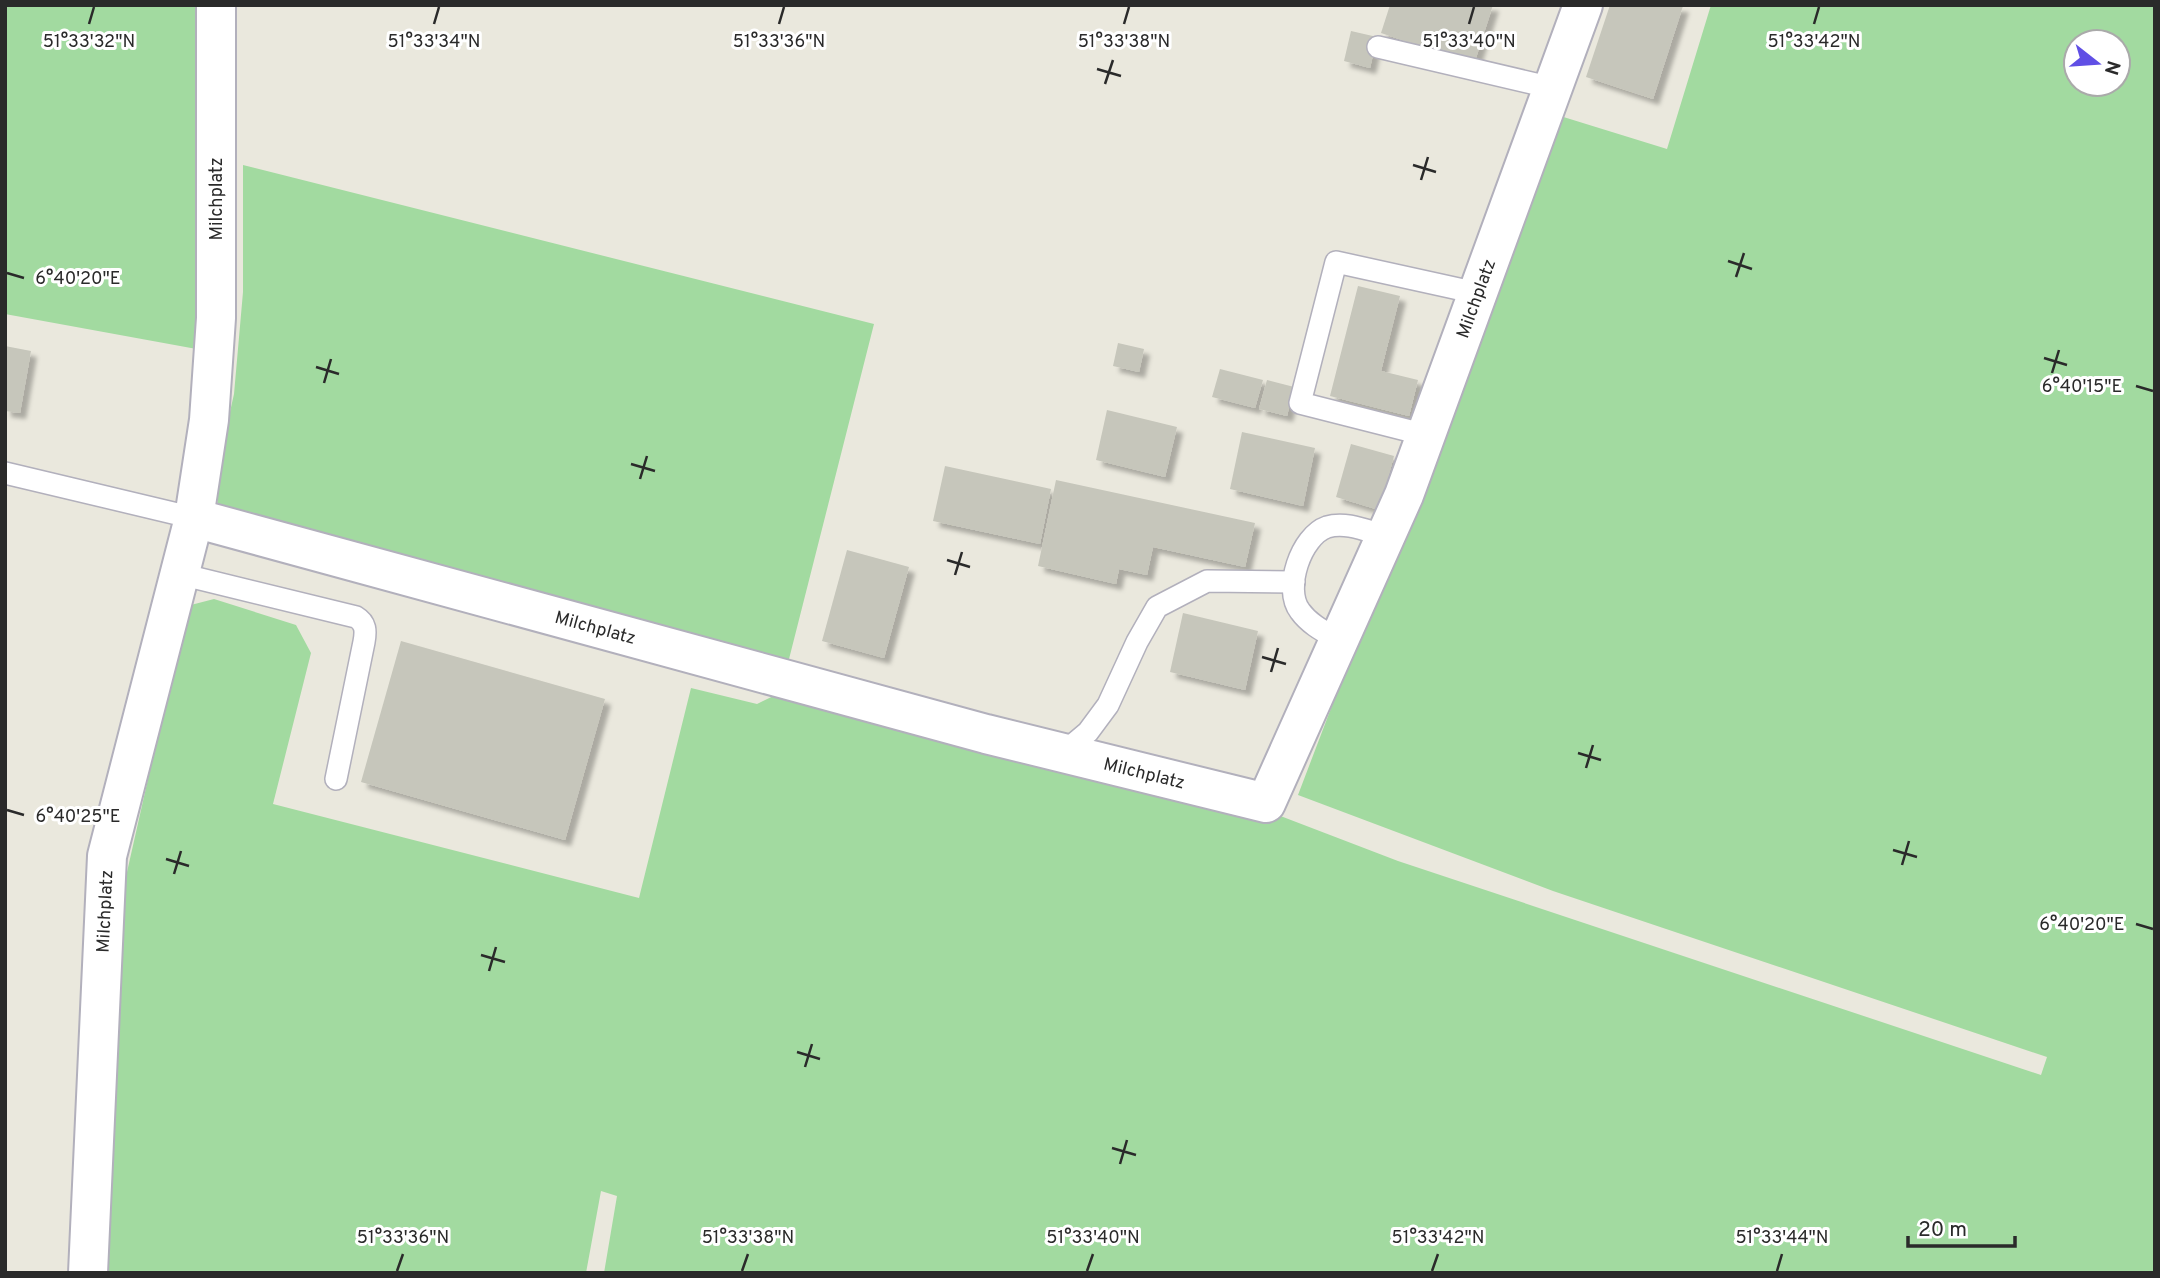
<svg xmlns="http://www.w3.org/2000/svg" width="2160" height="1278" font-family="Overpass,sans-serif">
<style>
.green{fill:#a2daa0;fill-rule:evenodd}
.building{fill:#c6c6bb;filter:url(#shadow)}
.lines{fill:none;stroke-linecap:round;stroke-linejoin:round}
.service-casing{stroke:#b2b0bc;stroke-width:24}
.minor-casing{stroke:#b2b0bc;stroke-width:42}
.service{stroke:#fff;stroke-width:21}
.minor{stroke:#fff;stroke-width:38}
.ticks{fill:none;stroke:#2a2a2a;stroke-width:2.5}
.labels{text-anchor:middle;stroke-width:6;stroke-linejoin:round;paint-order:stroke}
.street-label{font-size:18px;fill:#2a2a2a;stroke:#fff}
.ticks-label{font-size:18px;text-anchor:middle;fill:#2a2a2a;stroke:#fff;stroke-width:6;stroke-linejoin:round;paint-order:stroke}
</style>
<defs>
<filter id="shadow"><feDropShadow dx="6" dy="6" stdDeviation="2" flood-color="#0004"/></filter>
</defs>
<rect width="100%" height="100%" fill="#eae8dd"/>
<!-- green -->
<g class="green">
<polygon points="5,5 201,5 202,350 5,314"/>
<path d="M1711 5H2155V1273H604L617 1196 601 1191 586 1273H98L118 912 187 606 214 599 296 625 311 653 273 804 639 898 691 688 757 704 792 687 1270 812 1398 861 2041 1075 2047 1057 1553 891 1298 795 1557 115 1667 149ZM2076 42H2118V84H2076Z"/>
<polygon points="243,165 874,324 788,663 217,510 221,452 234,394 243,292"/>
</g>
<!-- building -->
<g class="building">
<polygon points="1390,5 1493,5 1474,64 1381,33"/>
<polygon points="1610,5 1683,6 1653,99 1586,77"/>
<polygon points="1351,31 1377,37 1370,68 1344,61"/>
<polygon points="1358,286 1400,296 1381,371 1418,380 1409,416 1330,396"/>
<polygon points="1118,343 1144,349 1139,372 1113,366"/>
<polygon points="5,346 31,351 20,413 5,411"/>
<polygon points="1220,369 1263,380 1255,408 1212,397"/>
<polygon points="1267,380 1294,387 1287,416 1259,409"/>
<polygon points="1107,410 1177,427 1165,477 1096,460"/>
<polygon points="1242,432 1315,448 1303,506 1230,489"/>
<polygon points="1351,444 1394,456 1379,510 1336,497"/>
<polygon points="945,466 1051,489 1040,544 933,521"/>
<polygon points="1056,480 1255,523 1245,567 1153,547 1147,575 1119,569 1116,584 1038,566"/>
<polygon points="847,550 909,567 884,658 822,641"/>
<polygon points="1183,613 1258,631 1245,690 1170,672"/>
<polygon points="401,641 605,699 565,840 361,782"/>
</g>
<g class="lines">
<defs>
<g id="service">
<polyline points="1378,47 1553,88"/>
<polyline points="1426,435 1300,403 1336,262 1477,293"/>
<polyline points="5,473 194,518"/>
<path d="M180 574 356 617C366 623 366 631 364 642L336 779"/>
<path d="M1339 640C1325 632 1310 625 1300 611 1283 589 1301 536 1327 527 1346 521 1367 531 1385 536"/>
<polyline points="1063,753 1088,732 1108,705 1137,642 1157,607 1207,581 1294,582"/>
</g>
<g id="minor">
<path id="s1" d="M194 518 986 734 1266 803 1404 495 1583 5"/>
<path id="s2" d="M88 1273 107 856 194 518 209 420 216 318V5"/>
</g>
</defs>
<!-- service casing -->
<use href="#service" class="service-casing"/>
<!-- minor casing -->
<use href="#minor" class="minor-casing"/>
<!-- service -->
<use href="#service" class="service"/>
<!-- minor -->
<use href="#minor" class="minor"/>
</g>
<!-- ticks -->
<path class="ticks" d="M89 24 94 7M434 24 439 7M779 24 784 7M1124 24 1129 7M1469 24 1474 7M1814 24 1819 7M1097 69 1121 76M1105 84 1113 60M1413 165 1436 172M1421 180 1428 157M1728 261 1752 269M7 273 24 278M1736 277 1744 253M2044 358 2067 365M316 367 339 374M2052 373 2059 350M324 383 331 359M2136 386 2153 391M631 464 655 471M640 479 647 456M947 560 970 567M955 575 962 552M1262 657 1286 664M1271 672 1278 648M1578 753 1601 760M1586 768 1593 745M7 810 24 815M1893 850 1917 857M166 859 189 866M1902 865 1909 841M174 874 181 851M2136 924 2153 929M481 955 505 962M489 971 496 947M797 1052 820 1059M805 1067 812 1044M1112 1148 1136 1155M1120 1164 1127 1140M397 1271 403 1254M742 1271 748 1254M1087 1271 1093 1254M1432 1271 1438 1254M1777 1271 1782 1254"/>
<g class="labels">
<!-- street labels -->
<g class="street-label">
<text transform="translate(216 199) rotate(-90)" y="6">Milchplatz</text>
<text dy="6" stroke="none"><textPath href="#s1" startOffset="1656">Milchplatz</textPath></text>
<text dy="6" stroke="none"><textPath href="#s1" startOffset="416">Milchplatz</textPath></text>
<text dy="6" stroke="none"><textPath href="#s1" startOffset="984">Milchplatz</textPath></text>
<text dy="6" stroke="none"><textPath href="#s2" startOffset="362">Milchplatz</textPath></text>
</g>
</g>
<g class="ticks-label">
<text x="89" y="47">51°33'32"N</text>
<text x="434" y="47">51°33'34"N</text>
<text x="779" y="47">51°33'36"N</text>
<text x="1124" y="47">51°33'38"N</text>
<text x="1469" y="47">51°33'40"N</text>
<text x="1814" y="47">51°33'42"N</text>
<text x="78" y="284">6°40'20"E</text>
<text x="2082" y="392">6°40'15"E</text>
<text x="78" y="822">6°40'25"E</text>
<text x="2082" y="930">6°40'20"E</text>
<text x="403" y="1243">51°33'36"N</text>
<text x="748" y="1243">51°33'38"N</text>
<text x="1093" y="1243">51°33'40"N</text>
<text x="1438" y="1243">51°33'42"N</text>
<text x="1782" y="1243">51°33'44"N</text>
</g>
<!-- border -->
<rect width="2160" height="1278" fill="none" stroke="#2a2a2a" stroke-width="14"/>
<!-- north arrow -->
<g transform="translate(2097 63) rotate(107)"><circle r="33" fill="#ffffff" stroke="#aaaaaa" stroke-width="2"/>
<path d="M0-5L12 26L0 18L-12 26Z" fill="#604fe5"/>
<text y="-10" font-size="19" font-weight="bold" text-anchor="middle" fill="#2a2a2a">N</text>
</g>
<!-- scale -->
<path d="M1908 1236v10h107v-10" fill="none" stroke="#2a2a2a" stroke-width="3.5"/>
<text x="1918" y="1236" font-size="21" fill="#2a2a2a" stroke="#ffffff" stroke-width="5" paint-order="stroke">20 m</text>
</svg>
